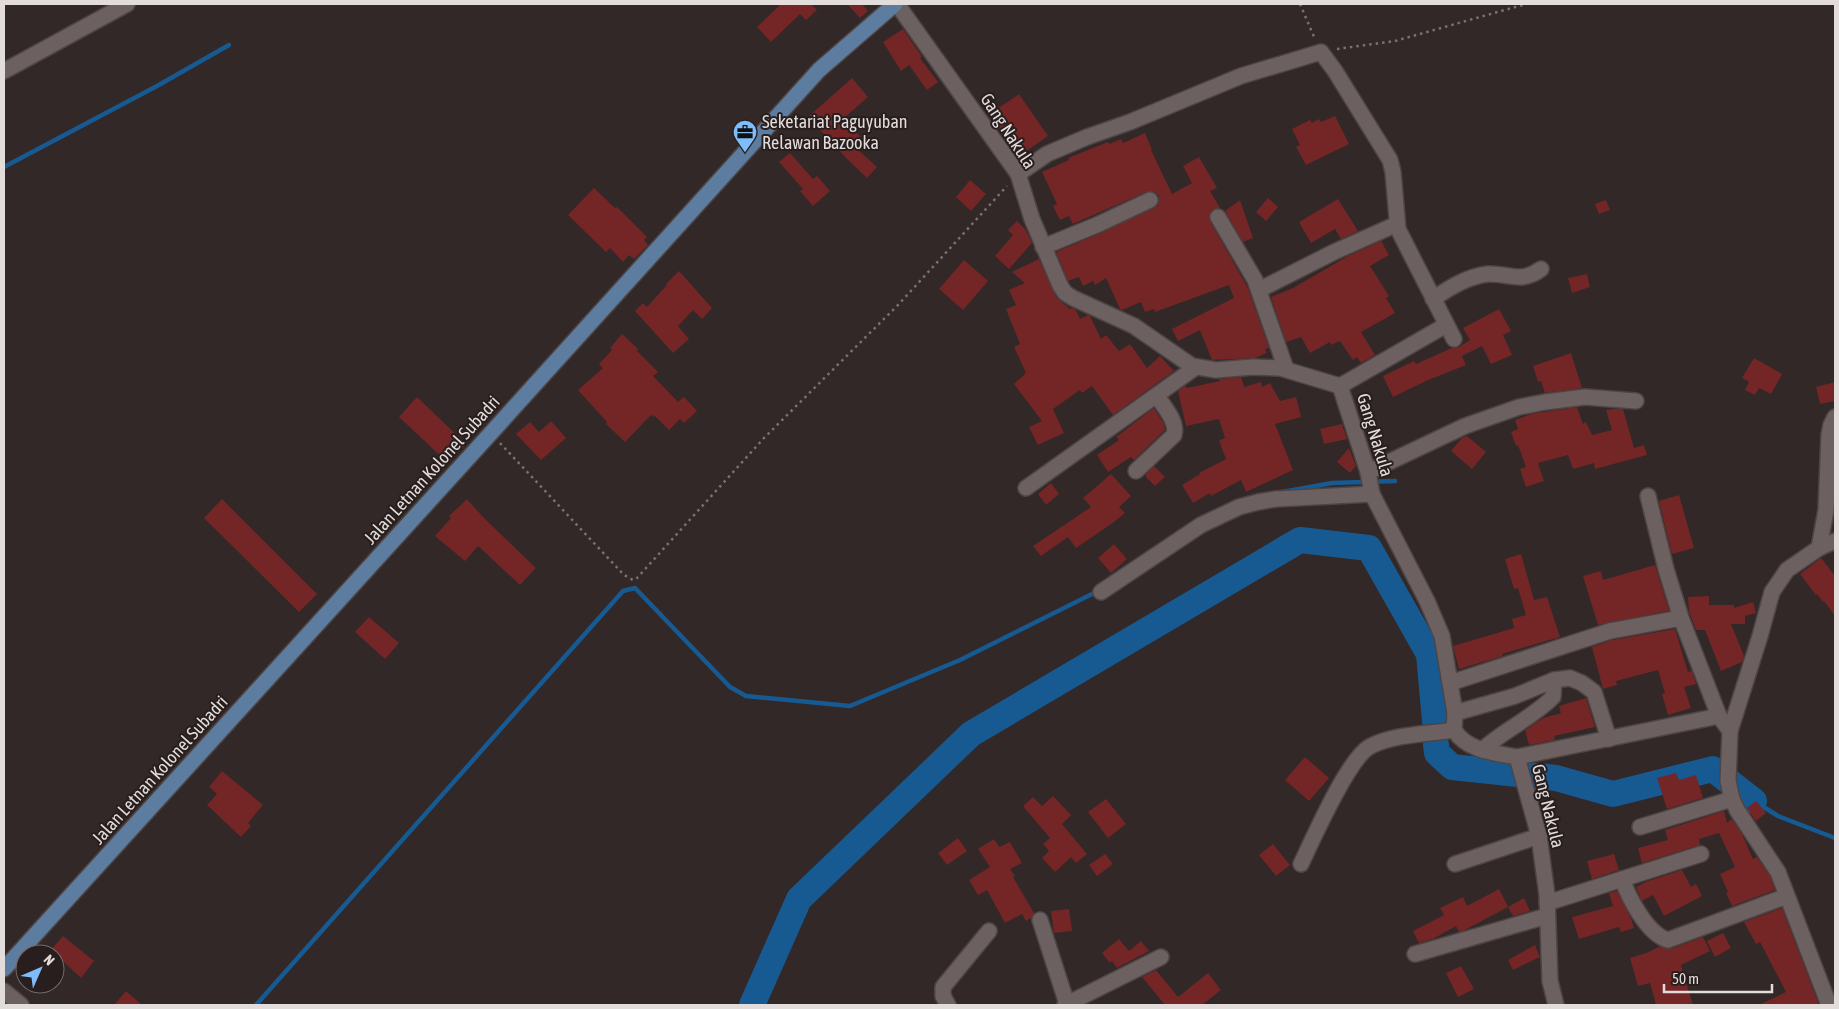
<svg xmlns="http://www.w3.org/2000/svg" width="1839" height="1009" font-family="'Asap Condensed',sans-serif">
<style>
.lines{fill:none;stroke-linecap:round;stroke-linejoin:round}
.stream{stroke:#175a92;stroke-width:4.5}
.river{stroke:#175a92;stroke-width:26}
.building{fill:#742526}
.minor-casing{stroke:#4d4545;stroke-width:18}
.major-casing{stroke:#4d4545;stroke-width:18}
.path{stroke:#7a7271;stroke-width:2.5;stroke-dasharray:2.5 4;stroke-linecap:butt}
.minor{stroke:#6c6160;stroke-width:15}
.major{stroke:#5d7da0;stroke-width:15}
.labels{text-anchor:middle;stroke-width:4;stroke-linejoin:round;paint-order:stroke}
.poi-label{font-size:18px;fill:#e2dcdb;stroke:#271e1d;text-anchor:start}
.street-label{font-size:18px;fill:#e2dcdb;stroke:#271e1d}
</style>
<rect width="100%" height="100%" fill="#312827"/>
<g class="lines">
<!-- stream -->
<g class="stream">
<polyline points="4,167 157,86 229,45"/>
<polyline points="1282,492 1332,483 1395,481"/>
<polyline points="1754,801 1778,816 1835,838"/>
<polyline points="256,1005 623,591 635,588 730,687 746,696 850,706 960,660 1098,591"/>
</g>
<!-- river -->
<g class="river">
<polyline points="1436,745 1437,753 1452,767 1556,778 1613,794 1713,769 1754,801"/>
<polyline points="752,1005 799,899 971,734 1300,540 1369,548 1429,654 1435,721"/>
</g>
</g>
<!-- building -->
<g class="building">
<polygon points="781,4 811,4 817,10 806,20 800,14 771,42 757,27"/>
<polygon points="847,4 862,4 868,11 860,18"/>
<polygon points="903,29 922,57 920,58 938,82 927,90 909,65 901,71 883,42"/>
<polygon points="852,78 868,97 844,118 864,141 856,148 877,167 867,178 847,159 808,117"/>
<polygon points="1019,94 1048,136 1018,157 988,115"/>
<polygon points="1335,116 1349,144 1306,165 1296,147 1300,145 1292,129 1310,120 1312,123 1319,119 1321,122"/>
<polygon points="1145,133 1152,150 1151,150 1172,194 1192,183 1183,166 1199,157 1217,188 1210,191 1220,208 1214,209 1210,212 1210,221 1248,288 1269,348 1265,349 1267,353 1255,358 1212,360 1200,330 1178,341 1172,329 1234,298 1229,285 1155,312 1154,309 1145,312 1141,302 1122,310 1120,309 1106,278 1095,285 1093,281 1083,286 1079,277 1068,281 1056,252 1103,232 1154,208 1158,205 1159,196 1155,192 1146,192 1073,224 1069,216 1060,220 1053,206 1057,204 1042,172 1069,160 1068,158 1108,142 1109,144 1121,139 1123,143"/>
<polygon points="790,153 813,179 817,176 830,191 813,206 800,191 803,189 779,162"/>
<polygon points="970,180 986,194 971,211 956,197"/>
<polygon points="594,188 615,208 617,207 647,237 644,240 648,245 634,259 629,255 623,262 610,248 606,252 568,215"/>
<polygon points="1268,198 1278,207 1266,221 1256,212"/>
<polygon points="1338,199 1358,231 1341,239 1335,229 1311,243 1299,222"/>
<polygon points="1240,200 1253,238 1243,242 1225,211"/>
<polygon points="1606,200 1610,210 1599,214 1595,204"/>
<polygon points="1017,221 1026,230 1032,243 1009,269 995,256 1013,235 1008,230"/>
<polygon points="1381,241 1389,255 1370,266 1389,296 1386,298 1395,313 1361,332 1375,355 1361,363 1357,357 1353,360 1340,341 1331,345 1330,342 1310,353 1301,337 1286,342 1271,297 1293,288 1348,256"/>
<polygon points="1039,259 1057,298 1070,309 1072,308 1076,310 1080,319 1088,315 1090,316 1101,339 1106,335 1119,351 1130,344 1147,368 1160,356 1174,371 1113,415 1092,386 1082,393 1080,390 1053,409 1064,433 1038,445 1029,427 1042,421 1014,384 1026,373 1014,347 1020,344 1006,309 1016,305 1009,290 1025,283 1012,272"/>
<polygon points="964,260 988,281 963,310 939,289"/>
<polygon points="679,271 712,308 702,319 693,310 678,326 689,339 673,353 635,311 643,303 647,307 667,285 666,284"/>
<polygon points="1587,274 1590,287 1572,293 1568,278"/>
<polygon points="1499,309 1511,331 1503,335 1512,355 1491,364 1482,346 1462,356 1466,365 1426,381 1393,397 1383,376 1414,361 1416,364 1452,348 1459,347 1470,340 1463,328"/>
<polygon points="622,334 638,349 637,351 658,372 653,376 678,402 684,397 697,411 684,423 680,419 669,430 655,416 654,417 651,415 625,442 606,424 607,422 578,390 603,368 599,364 612,350 610,348"/>
<polygon points="1571,353 1582,388 1545,393 1541,381 1538,382 1533,366"/>
<polygon points="1754,358 1782,374 1771,394 1759,388 1755,395 1745,390 1749,382 1742,378"/>
<polygon points="1241,377 1244,387 1261,382 1262,387 1270,383 1280,401 1296,397 1301,417 1275,424 1293,470 1246,492 1241,480 1211,496 1210,493 1193,503 1182,485 1200,474 1199,473 1226,459 1219,441 1225,438 1219,419 1186,426 1178,391 1185,386 1187,388 1220,381 1219,379"/>
<polygon points="1835,382 1835,401 1820,404 1816,387"/>
<polygon points="417,397 466,444 448,463 399,417"/>
<polygon points="1577,407 1583,424 1586,422 1592,435 1612,430 1606,410 1612,409 1623,409 1634,448 1644,445 1647,455 1595,469 1594,463 1573,469 1568,455 1538,463 1544,481 1526,487 1520,469 1526,467 1518,445 1516,446 1511,432 1518,429 1515,420 1531,414"/>
<polygon points="1154,408 1164,424 1165,430 1134,460 1131,457 1108,472 1097,455 1119,440 1116,437"/>
<polygon points="551,421 566,438 541,460 516,434 530,422 539,432"/>
<polygon points="1342,424 1347,439 1324,444 1320,429"/>
<polygon points="1467,436 1486,452 1472,469 1451,451 1462,438"/>
<polygon points="1349,448 1356,466 1350,473 1337,462"/>
<polygon points="1154,466 1165,477 1155,486 1146,477 1146,474"/>
<polygon points="1111,474 1131,496 1119,507 1125,513 1114,522 1076,548 1068,537 1041,556 1033,546 1091,507 1083,498"/>
<polygon points="1051,483 1059,494 1046,505 1038,494"/>
<polygon points="1679,495 1694,548 1672,554 1659,501"/>
<polygon points="222,499 317,594 299,612 204,518"/>
<polygon points="467,499 484,518 536,568 520,585 478,546 465,561 435,536 451,518 449,516"/>
<polygon points="1114,544 1127,559 1111,573 1098,558"/>
<polygon points="1521,554 1534,600 1547,597 1560,637 1502,654 1503,656 1459,669 1453,646 1514,628 1512,619 1526,615 1518,588 1514,589 1505,559"/>
<polygon points="1821,558 1835,576 1835,616 1824,601 1823,602 1817,594 1816,595 1800,574"/>
<polygon points="1655,565 1669,611 1598,625 1583,576 1601,571 1603,580"/>
<polygon points="1709,596 1709,605 1734,605 1734,608 1753,602 1756,613 1745,616 1745,624 1731,624 1744,656 1742,662 1721,671 1705,630 1696,630 1689,611 1688,597"/>
<polygon points="369,617 399,643 385,659 355,632"/>
<polygon points="1675,629 1688,672 1692,671 1696,684 1684,687 1691,708 1668,715 1662,694 1665,693 1658,670 1616,681 1617,685 1603,689 1592,647 1612,640"/>
<polygon points="1586,698 1595,727 1554,736 1555,740 1529,745 1525,730 1543,718 1561,713 1559,706"/>
<polygon points="1305,757 1329,778 1309,801 1285,780"/>
<polygon points="222,771 263,805 248,823 251,826 241,837 207,805 217,794 209,787"/>
<polygon points="1676,773 1679,780 1696,775 1703,798 1667,809 1657,778"/>
<polygon points="1053,796 1071,815 1062,824 1087,854 1076,863 1071,857 1055,872 1042,858 1049,851 1043,844 1050,838 1023,806 1033,797 1042,806"/>
<polygon points="1106,799 1126,824 1108,838 1088,812"/>
<polygon points="1756,801 1766,813 1756,821 1747,808"/>
<polygon points="1724,811 1727,823 1732,819 1742,834 1753,859 1757,857 1770,876 1775,890 1732,906 1726,893 1728,892 1720,874 1735,867 1719,833 1699,839 1700,845 1642,863 1638,848 1668,840 1665,830"/>
<polygon points="958,838 967,851 947,865 938,853"/>
<polygon points="994,839 999,847 1010,842 1022,863 1010,869 1015,876 1013,877 1034,913 1031,918 1026,921 1022,914 1005,923 987,890 978,895 969,880 990,867 978,849"/>
<polygon points="1273,844 1290,865 1276,876 1259,855"/>
<polygon points="1105,854 1113,864 1097,876 1089,865"/>
<polygon points="1614,854 1619,870 1592,879 1587,861"/>
<polygon points="1682,870 1691,887 1696,884 1702,896 1664,916 1653,895 1642,901 1636,887 1648,881"/>
<polygon points="1499,889 1508,907 1463,931 1459,932 1456,926 1433,939 1419,943 1413,931 1444,915 1440,908 1463,897 1467,906"/>
<polygon points="1617,891 1631,918 1634,928 1621,932 1619,927 1579,939 1572,917 1613,906 1609,893"/>
<polygon points="1524,898 1530,911 1513,916 1508,907"/>
<polygon points="1782,908 1819,1005 1759,1005 1786,992 1760,942 1756,944 1744,922"/>
<polygon points="1069,909 1072,931 1054,933 1051,911"/>
<polygon points="1723,933 1731,948 1715,957 1707,941"/>
<polygon points="63,936 94,961 81,978 51,950"/>
<polygon points="1703,937 1710,951 1681,965 1693,1005 1656,1005 1650,983 1638,986 1630,958 1649,952 1660,946 1667,949 1674,948"/>
<polygon points="1119,939 1129,951 1141,941 1149,951 1117,968 1112,961 1110,963 1102,953"/>
<polygon points="1535,945 1540,957 1513,970 1508,960"/>
<polygon points="1461,966 1474,989 1458,997 1446,973"/>
<polygon points="1156,970 1178,997 1208,973 1221,990 1202,1005 1165,1005 1142,977"/>
<polygon points="126,991 142,1005 114,1005"/>
</g>
<g class="lines">
<defs>
<g id="minor">
<path d="M897 4 1018 174 1032 219 1060 285 1065 293 1073 298 1134 326 1192 366 1216 370 1253 367 1280 368 1340 386 1368 472 1372 494 1427 601 1442 636 1455 713 1454 730C1467 751 1495 753 1517 757L1539 836 1547 895 1550 981 1556 1005"/>
<polyline points="4,71 127,4"/>
<polyline points="1018,174 1047,154 1087,137 1130,122 1241,76 1321,52 1335,71 1390,160 1393,172 1398,229 1454,339"/>
<polyline points="1218,217 1255,280 1286,369"/>
<polyline points="1043,247 1099,224 1150,200"/>
<polyline points="1259,290 1334,252 1397,224"/>
<path d="M1433 299C1449 288 1468 276 1488 274 1509 273 1521 284 1541 269"/>
<polyline points="1340,386 1446,325"/>
<path d="M1136 471 1174 435C1178 422 1164 407 1157 396"/>
<polyline points="1368,472 1465,426 1519,407 1545,402 1585,397 1636,401"/>
<polyline points="1026,488 1196,367"/>
<polyline points="1648,496 1666,569 1681,618 1719,716 1730,731"/>
<polyline points="1819,548 1826,510 1829,435 1831,425 1835,417"/>
<polyline points="1101,592 1201,525 1239,507 1258,502 1276,499 1372,494"/>
<polyline points="1450,683 1610,631 1681,618"/>
<polyline points="1455,713 1515,696 1554,680 1570,678 1582,683 1594,692 1609,739"/>
<path d="M1482 750C1504 730 1532 718 1553 697L1554 680"/>
<polyline points="1517,757 1719,716"/>
<polyline points="1640,827 1732,799"/>
<path d="M1301 864C1313 839 1349 756 1371 746 1394 734 1429 734 1454 730"/>
<polyline points="1455,864 1539,836"/>
<path d="M1622 879C1629 898 1647 934 1668 940L1787 896"/>
<polyline points="1547,903 1701,854"/>
<polyline points="1040,920 1067,1004"/>
<polyline points="1415,954 1547,916"/>
<polyline points="4,991 21,1005"/>
<polyline points="948,1005 943,996 943,987 989,931"/>
<polyline points="1065,1005 1161,957"/>
<polyline points="1829,1005 1778,872 1737,810 1732,799 1728,781 1730,731 1760,636 1772,592 1787,570 1819,548 1835,541"/>
</g>
<polyline id="major" points="4,969 491,433 819,70 895,4"/>
</defs>
<!-- minor casing -->
<use href="#minor" class="minor-casing"/>
<!-- major casing -->
<use href="#major" class="major-casing"/>
<!-- path -->
<g class="path">
<polyline points="1300,4 1315,39"/>
<polyline points="1337,49 1395,41 1526,4"/>
<polyline points="500,443 624,575 633,580 637,578 764,438 898,305 1007,186"/>
</g>
<!-- minor -->
<use href="#minor" class="minor"/>
<!-- major -->
<use href="#major" class="major"/>
</g>
<!-- icons -->
<defs>
<symbol id="office-pin" viewBox="-11 -11 22 30"><path d="M0 17L-7.5 6A9.5 9.5 0 1 1 7.5 6Z" fill="#7fbdfa" stroke="#271e1d"/><path d="M-6-3h4V-5.5h4V-3h4V5H-6ZM-1-4.5V-3h2v-1.5ZM-6 0V1H6V0Z" fill="#111"/></symbol>
</defs>
<g fill-rule="evenodd">
<use href="#office-pin" x="731" y="118" width="28" height="38"/>
</g>
<g class="labels">
<!-- poi labels -->
<g class="poi-label">
<text x="762" y="128">Seketariat Paguyuban<tspan x="762" dy="21">Relawan Bazooka</tspan></text>
</g>
<!-- street labels -->
<g class="street-label">
<text transform="translate(1008 131) rotate(57)" y="6">Gang Nakula</text>
<text transform="translate(1375 435) rotate(73)" y="6">Gang Nakula</text>
<text transform="translate(432 470) rotate(-48)" y="6">Jalan Letnan Kolonel Subadri</text>
<text transform="translate(160 770) rotate(-48)" y="6">Jalan Letnan Kolonel Subadri</text>
<text transform="translate(1548 806) rotate(76)" y="6">Gang Nakula</text>
</g>
</g>
<!-- border -->
<rect width="1839" height="1009" fill="none" stroke="#e2dcdb" stroke-width="10"/>
<!-- north arrow -->
<g transform="translate(40 969) rotate(45)"><circle r="24" fill="#271e1d" stroke="#726a69"/>
<path d="M0-4L9 19L0 12L-9 19Z" fill="#7fbdfa"/>
<text y="-8" font-size="14" font-weight="bold" text-anchor="middle" fill="#e2dcdb">N</text>
</g>
<!-- scale -->
<path d="M1664 984v8h108v-8" fill="none" stroke="#e2dcdb" stroke-width="2.5"/>
<text x="1672" y="984" font-size="15" fill="#e2dcdb" stroke="#271e1d" stroke-width="4" paint-order="stroke">50 m</text>
</svg>
